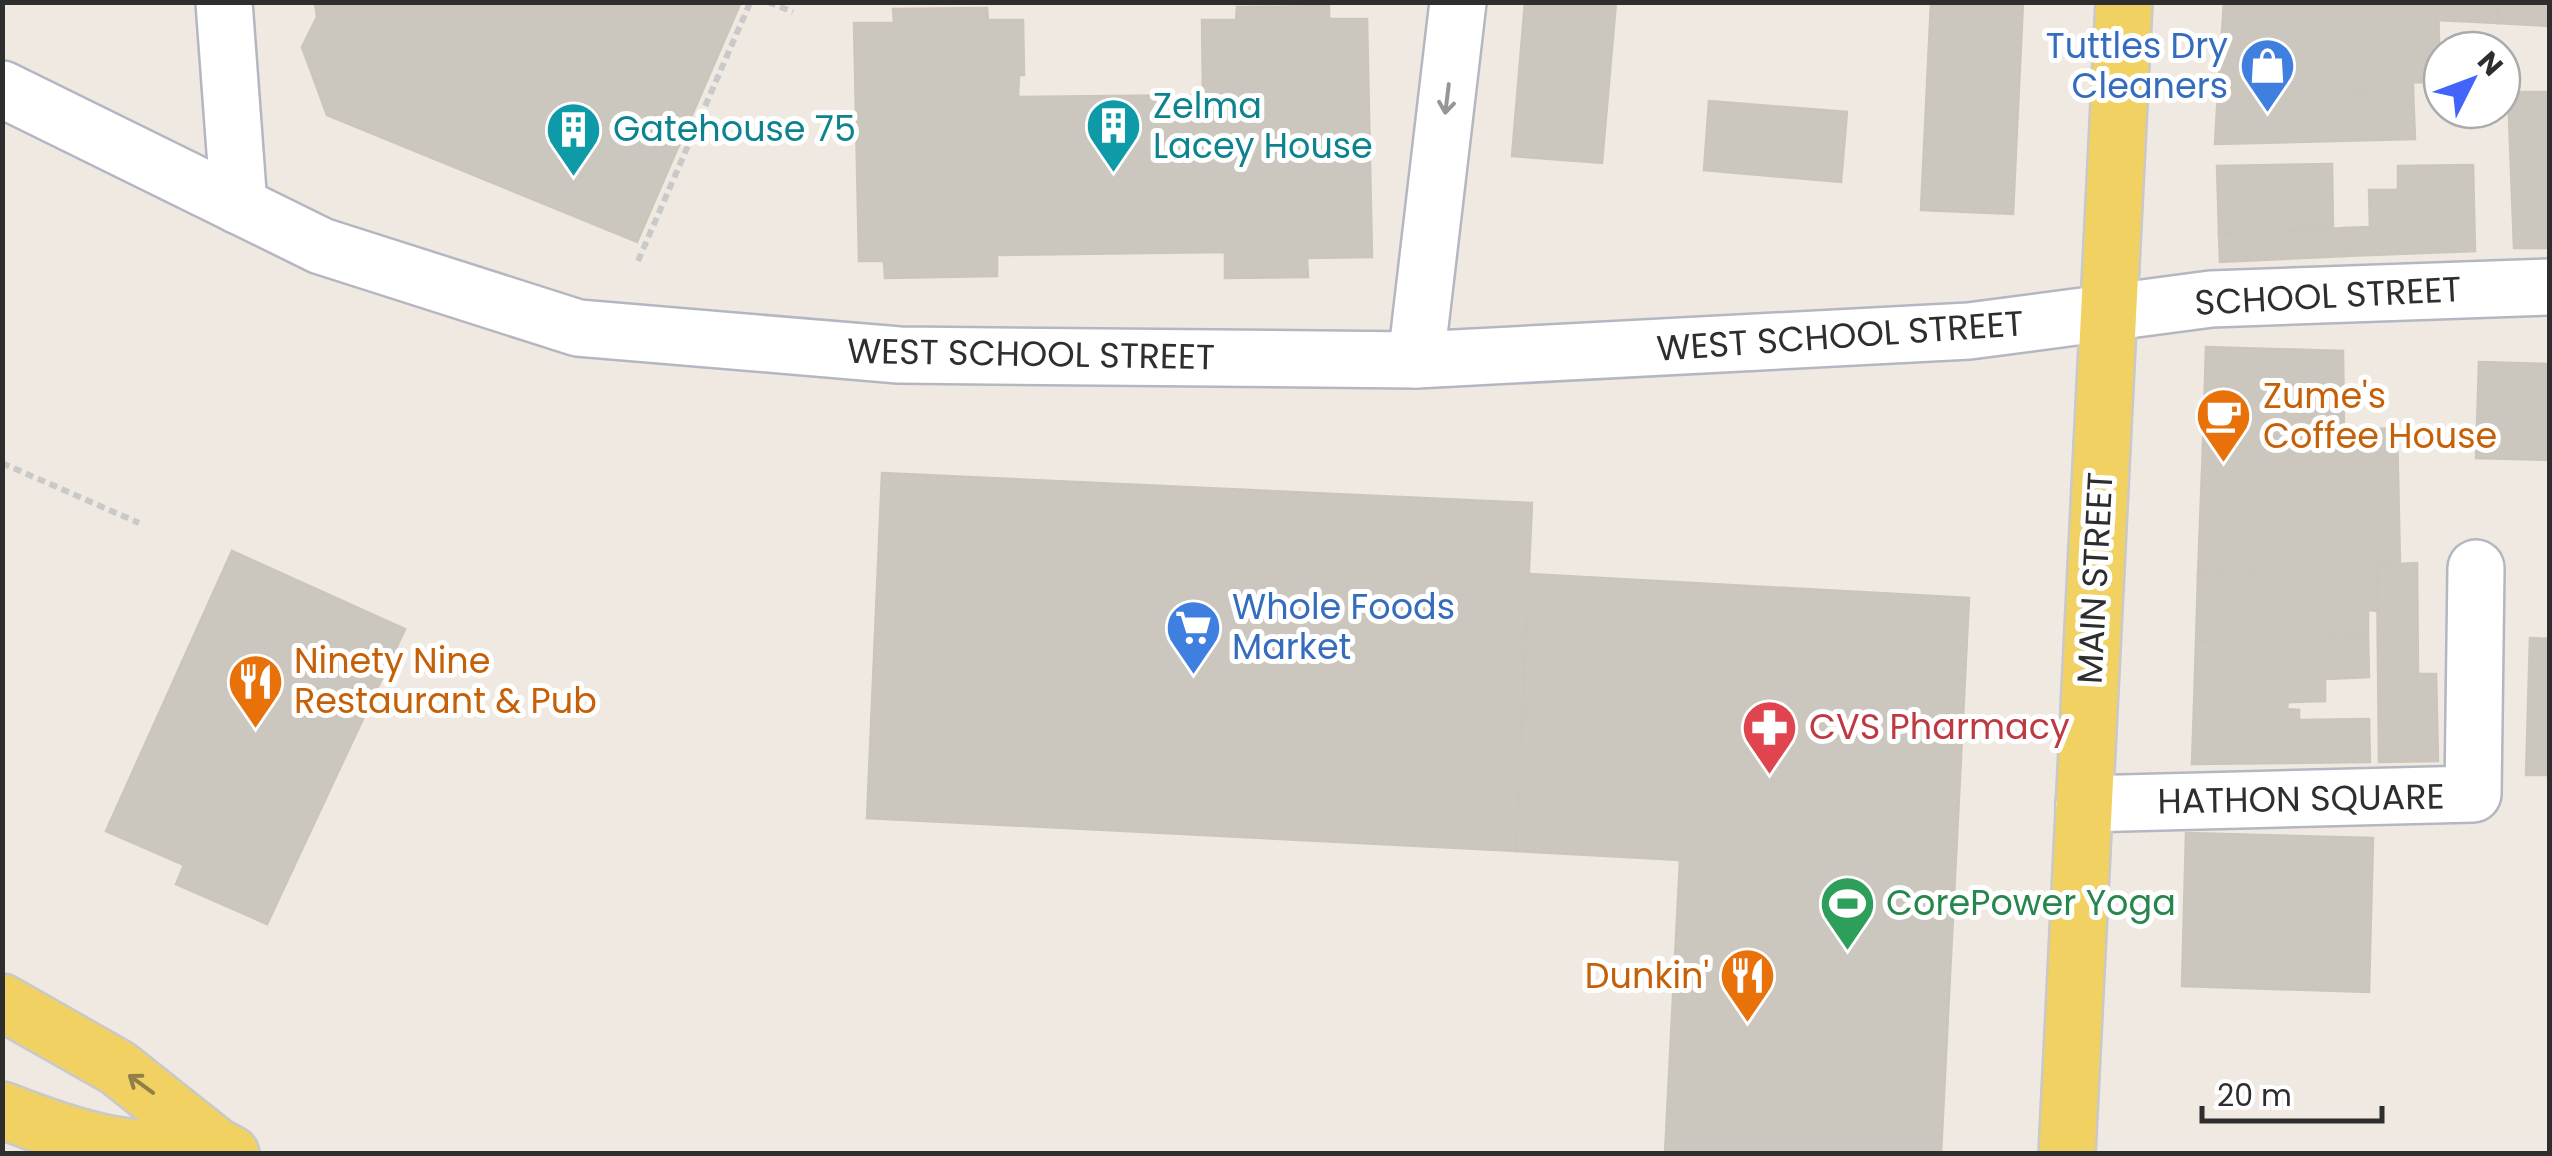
<svg xmlns="http://www.w3.org/2000/svg" width="2552" height="1156" font-family="Poppins,sans-serif">
<style>
.building{fill:#cbc7bf;stroke:#cbc5ba;stroke-width:2.5}
.lines{fill:none;stroke-linecap:round;stroke-linejoin:round}
.minor-casing{stroke:#b4b7c1;stroke-width:60}
.major-casing{stroke:#c9c9c9;stroke-width:60}
.path{stroke:#c9c9c9;stroke-width:6;stroke-dasharray:8 5;stroke-linecap:butt}
.minor{stroke:#fff;stroke-width:55}
.major{stroke:#f2d163;stroke-width:55}
.oneway{stroke:#969696}
.oneway2{stroke:#908048}
.labels{text-anchor:middle;stroke-width:10;stroke-linejoin:round;paint-order:stroke}
.shop-label{font-size:35px;fill:#366cbe;stroke:#fff;text-anchor:end}
.culture-label{font-size:35px;fill:#0d838f;stroke:#fff;text-anchor:start}
.street-label{font-size:35px;fill:#2e2e2e;stroke:#fff}
.food-label{font-size:35px;fill:#c56008;stroke:#fff;text-anchor:start}
.health-label{font-size:35px;fill:#be3a42;stroke:#fff;text-anchor:start}
.leisure-label{font-size:35px;fill:#27864d;stroke:#fff;text-anchor:start}
</style>
<rect width="100%" height="100%" fill="#efe9e1"/>
<!-- building -->
<g class="building">
<polygon points="315,2 550,3 741,2 637,242 327,115 302,47 317,17"/>
<polygon points="1525,2 1616,2 1602,163 1512,156"/>
<polygon points="1931,2 2023,2 2013,214 1921,210"/>
<polygon points="2224,2 2438,2 2440,83 2413,82 2413,90 2218,92"/>
<polygon points="2438,2 2498,2 2497,23 2437,20"/>
<polygon points="2498,2 2550,2 2550,26 2497,23"/>
<polygon points="1329,6 1329,19 1367,19 1372,257 1307,258 1308,277 1225,278 1225,252 997,255 997,276 885,278 884,261 859,261 854,23 894,23 893,9 987,8 988,20 1023,20 1024,75 1019,75 1018,97 1203,95 1202,20 1236,20 1237,7"/>
<polygon points="2413,90 2415,139 2215,144 2218,92"/>
<polygon points="2508,92 2550,92 2550,248 2514,248"/>
<polygon points="1709,101 1847,112 1841,182 1704,170"/>
<polygon points="2332,164 2333,228 2219,234 2217,166"/>
<polygon points="2473,165 2475,251 2345,256 2344,228 2370,227 2369,190 2398,190 2398,166"/>
<polygon points="2344,228 2345,256 2220,262 2219,234"/>
<polygon points="2206,347 2343,351 2344,433 2310,432 2310,444 2203,445"/>
<polygon points="2479,362 2550,364 2550,460 2476,458"/>
<polygon points="2397,428 2400,564 2198,575 2203,445 2310,444 2310,432"/>
<polygon points="882,473 1532,503 1516,851 867,818"/>
<polygon points="232,551 405,629 267,924 176,884 184,865 106,831"/>
<polygon points="2417,563 2418,674 2436,674 2438,761 2379,762 2377,565"/>
<polygon points="2377,565 2378,611 2368,610 2368,636 2196,642 2198,575"/>
<polygon points="1529,574 1969,598 1941,1154 1665,1154 1680,860 1516,851"/>
<polygon points="2368,636 2369,677 2325,679 2325,701 2194,705 2196,642"/>
<polygon points="2530,638 2550,639 2550,775 2526,775"/>
<polygon points="2288,701 2287,709 2299,710 2299,720 2369,719 2370,762 2192,764 2194,705"/>
<polygon points="2186,833 2373,838 2369,992 2182,986"/>
</g>
<g class="lines">
<defs>
<g id="minor">
<polyline points="224,2 239,206"/>
<polyline points="2,89 321,246 578,328 899,355 1416,360 1969,331 2211,299 2550,287"/>
<polyline points="1416,360 1458,2"/>
<polyline points="2084,804 2473,794 2476,568"/>
</g>
<g id="major">
<polyline points="2,1002 118,1068 216,1146 231,1154"/>
<path d="M2 1110C81 1141 130 1156 216 1146"/>
<polyline points="2067,1154 2124,2"/>
</g>
</defs>
<!-- minor casing -->
<use href="#minor" class="minor-casing"/>
<!-- major casing -->
<use href="#major" class="major-casing"/>
<!-- path -->
<g class="path">
<polyline points="768,2 793,12"/>
<polyline points="638,261 749,5 753,2"/>
<polyline points="2,463 139,523"/>
</g>
<!-- minor -->
<use href="#minor" class="minor"/>
<!-- major -->
<use href="#major" class="major"/>
</g>
<!-- one-way arrows -->
<defs><path id="oneway-shaft" d="M-6 0H5M1.5-3L5.5 0L1.5 3" fill="none" stroke-width="1.6" stroke-linecap="round" stroke-linejoin="round" transform="scale(2.5)"/></defs>
<use class="oneway" href="#oneway-shaft" transform="translate(1447 99) rotate(97)"/>
<use class="oneway2" href="#oneway-shaft" transform="translate(141 1084) rotate(-144)"/>
<!-- icons -->
<defs>
<symbol id="shop-pin" viewBox="-11 -11 22 30"><path d="M0 17L-7.5 6A9.5 9.5 0 1 1 7.5 6Z" fill="#3f7fe0" stroke="#fff"/><path d="M-5-2.5h2.3a2.7 3.5 0 0 1 5.4 0H5L5.5 6h-11ZM-1.5-2.5h3a1.5 2.3 0 0 0-3 0Z" fill="#fff"/></symbol>
<symbol id="building-pin" viewBox="-11 -11 22 30"><path d="M0 17L-7.5 6A9.5 9.5 0 1 1 7.5 6Z" fill="#0f9aa8" stroke="#fff"/><path d="M-4-6H4V6H1V3H-1V6H-4ZM-2.5-4.3h1.7v1.8h-1.7ZM.8-4.3h1.7v1.8H.8ZM-2.5-1h1.7V.8h-1.7ZM.8-1h1.7V.8H.8Z" fill="#fff"/></symbol>
<symbol id="cafe-pin" viewBox="-11 -11 22 30"><path d="M0 17L-7.5 6A9.5 9.5 0 1 1 7.5 6Z" fill="#e8710a" stroke="#fff"/><path d="M-5.5-4.5H6V0H3Q3 3.5 0 3.5H-2.5Q-5.5 3.5-5.5 0ZM3-3.2v2h1.7v-2ZM-6 4.5H4V6H-6Z" fill="#fff"/></symbol>
<symbol id="supermarket-pin" viewBox="-11 -11 22 30"><path d="M0 17L-7.5 6A9.5 9.5 0 1 1 7.5 6Z" fill="#3f7fe0" stroke="#fff"/><path d="M-6-5.5h2.5l.6 2H6L4.5 2H-2.5L-4.4-4H-6ZM-1.5 3.2a1.3 1.3 0 1 0 .1 0ZM3 3.2a1.3 1.3 0 1 0 .1 0Z" fill="#fff"/></symbol>
<symbol id="restaurant-pin" viewBox="-11 -11 22 30"><path d="M0 17L-7.5 6A9.5 9.5 0 1 1 7.5 6Z" fill="#e8710a" stroke="#fff"/><path d="M-5-6h1v4h1v-4h1v4h1v-4h1v5L-1.5 .5V6h-2V.5L-5-1ZM5-6V6H3V1.5H1.5Q1.5-4 5-6Z" fill="#fff"/></symbol>
<symbol id="pharmacy-pin" viewBox="-11 -11 22 30"><path d="M0 17L-7.5 6A9.5 9.5 0 1 1 7.5 6Z" fill="#e0444e" stroke="#fff"/><path d="M-2-6h4v4h4v4h-4v4h-4v-4h-4v-4h4Z" fill="#fff"/></symbol>
<symbol id="stadium-pin" viewBox="-11 -11 22 30"><path d="M0 17L-7.5 6A9.5 9.5 0 1 1 7.5 6Z" fill="#2e9e5b" stroke="#fff"/><path d="M0-5a6.5 5 0 1 0 0 10a6.5 5 0 1 0 0-10ZM-3.5-1.8h7v3.6h-7Z" fill="#fff"/></symbol>
</defs>
<g fill-rule="evenodd">
<use href="#shop-pin" x="2236" y="34" width="63" height="86"/>
<use href="#building-pin" x="1082" y="94" width="63" height="86"/>
<use href="#building-pin" x="542" y="98" width="63" height="86"/>
<use href="#cafe-pin" x="2192" y="384" width="63" height="86"/>
<use href="#supermarket-pin" x="1162" y="596" width="63" height="86"/>
<use href="#restaurant-pin" x="224" y="650" width="63" height="86"/>
<use href="#pharmacy-pin" x="1738" y="696" width="63" height="86"/>
<use href="#stadium-pin" x="1816" y="872" width="63" height="86"/>
<use href="#restaurant-pin" x="1716" y="944" width="63" height="86"/>
</g>
<g class="labels">
<!-- shop labels -->
<g class="shop-label">
<text x="2228" y="58">Tuttles Dry<tspan x="2228" dy="40">Cleaners</tspan></text>
<text x="1232" y="619" text-anchor="start">Whole Foods<tspan x="1232" dy="40">Market</tspan></text>
</g>
<!-- culture labels -->
<g class="culture-label">
<text x="1153" y="118">Zelma<tspan x="1153" dy="40">Lacey House</tspan></text>
<text x="613" y="141">Gatehouse 75</text>
</g>
<!-- street labels -->
<g class="street-label">
<text transform="translate(2328 296) rotate(-3)" y="12">SCHOOL STREET</text>
<text transform="translate(1840 336) rotate(-4)" y="12">WEST SCHOOL STREET</text>
<text transform="translate(1031 354) rotate(1)" y="12">WEST SCHOOL STREET</text>
<text transform="translate(2095 578) rotate(-87)" y="12">MAIN STREET</text>
<text transform="translate(2301 799) rotate(-1)" y="12">HATHON SQUARE</text>
</g>
<!-- food labels -->
<g class="food-label">
<text x="2263" y="408">Zume's<tspan x="2263" dy="40">Coffee House</tspan></text>
<text x="294" y="673">Ninety Nine<tspan x="294" dy="40">Restaurant &amp; Pub</tspan></text>
<text x="1709" y="988" text-anchor="end">Dunkin'</text>
</g>
<!-- health labels -->
<g class="health-label">
<text x="1809" y="739">CVS Pharmacy</text>
</g>
<!-- leisure labels -->
<g class="leisure-label">
<text x="1886" y="915">CorePower Yoga</text>
</g>
</g>
<!-- border -->
<rect width="2552" height="1156" fill="none" stroke="#2e2e2e" stroke-width="10"/>
<!-- north arrow -->
<g transform="translate(2472 80) rotate(48)"><circle r="48" fill="#ffffff" stroke="#ababab" stroke-width="2.5"/>
<path d="M0-8L18 38L0 25L-18 38Z" fill="#4264fb"/>
<text y="-15" font-size="28" font-weight="bold" text-anchor="middle" fill="#2e2e2e">N</text>
</g>
<!-- scale -->
<path d="M2202 1106v15h180v-15" fill="none" stroke="#2e2e2e" stroke-width="5"/>
<text x="2217" y="1106" font-size="30" fill="#2e2e2e" stroke="#ffffff" stroke-width="8" paint-order="stroke">20 m</text>
</svg>
